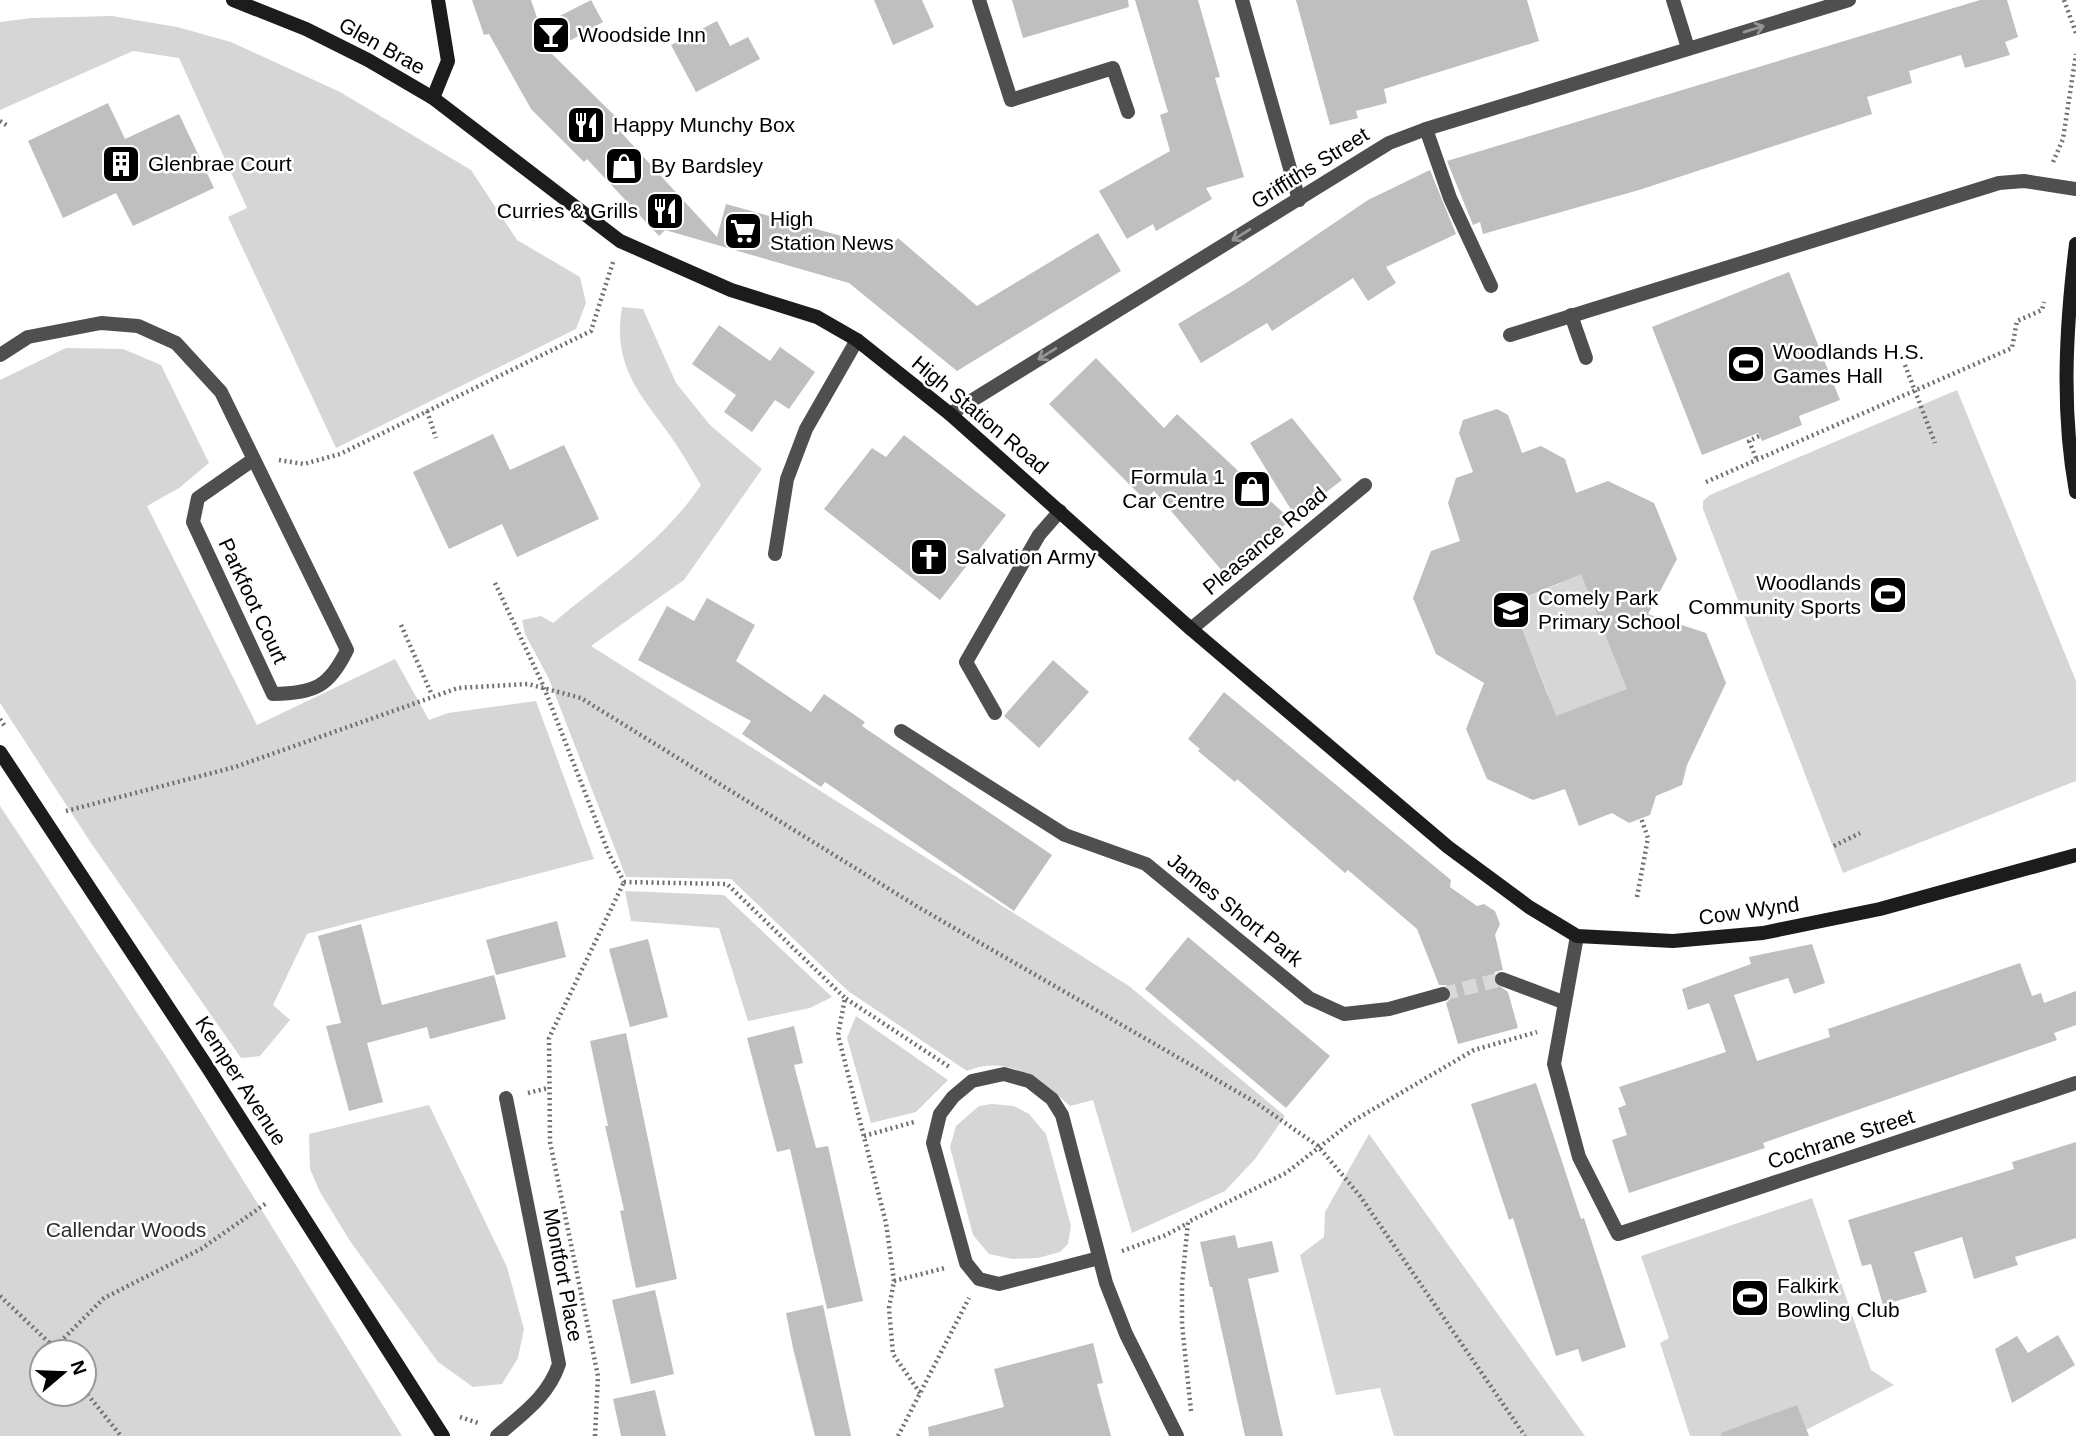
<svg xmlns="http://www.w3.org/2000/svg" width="2076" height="1436" font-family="Helvetica,sans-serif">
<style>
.green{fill:#d6d6d6;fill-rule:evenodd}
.building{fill:#bfbfbf;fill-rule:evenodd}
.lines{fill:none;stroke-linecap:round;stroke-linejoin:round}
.street-tunnel{stroke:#d9d9d9;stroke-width:14;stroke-dasharray:14 7;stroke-linecap:butt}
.path{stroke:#717171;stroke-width:4.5;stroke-dasharray:2 3.5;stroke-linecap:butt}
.lane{stroke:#4f4f4f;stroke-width:14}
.street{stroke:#4f4f4f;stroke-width:14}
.secondary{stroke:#1c1c1c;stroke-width:14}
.oneway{stroke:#959595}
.labels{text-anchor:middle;stroke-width:5;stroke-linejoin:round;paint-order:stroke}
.poi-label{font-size:21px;fill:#000;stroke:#fff;text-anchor:start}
.street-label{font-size:21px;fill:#000;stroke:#fff}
.park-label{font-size:21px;fill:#2d2d2d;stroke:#fff}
</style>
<rect width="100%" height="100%" fill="#fff"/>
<!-- green -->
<g class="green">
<polygon points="112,16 177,27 231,42 340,92 471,170 517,240 580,277 586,303 576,329 336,448 228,217 247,208 179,58 133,51 0,110 0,22 31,18"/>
<path d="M622 307 643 309 676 383 710 425 762 469 684 580 591 646 1129 986 1285 1116 1255 1159 1225 1191 1132 1233 1093 1100 1070 1106C1041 1080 1008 1054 967 1071L848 991 731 879 626 877 549 679 525 634 522 620 541 616 553 623C605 579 662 543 701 485 690 467 679 447 666 430 635 388 613 362 622 307Z"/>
<polygon points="66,348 123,349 161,365 209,463 179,488 147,506 257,725 395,659 429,720 448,713 536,701 594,859 307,934 273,1005 290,1020 260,1056 241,1058 91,843 0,703 0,380"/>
<polygon points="1957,390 2076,681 2076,781 1843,873 1703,509 1703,501 1710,495"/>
<polygon points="1574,542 1643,678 1578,736 1540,716 1548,694 1516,614 1499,582 1530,596 1561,583"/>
<path d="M0 806 171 1064 402 1436H0ZM84 1352V1394H42V1352Z"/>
<polygon points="625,891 724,895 832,997 810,1008 748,1021 719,928 631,921"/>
<polygon points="856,1016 948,1080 916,1112 871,1123 847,1038"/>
<polygon points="992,1104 1014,1106 1029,1114 1046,1134 1071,1226 1068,1244 1060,1252 1038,1258 1012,1259 989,1254 973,1235 950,1147 956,1126 979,1106"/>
<polygon points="429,1105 507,1267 524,1329 518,1358 502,1384 473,1387 438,1362 350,1241 320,1192 310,1169 309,1134"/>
<polygon points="1369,1134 1585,1436 1394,1436 1380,1388 1336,1395 1300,1255 1324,1237 1325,1212"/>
<polygon points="1812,1198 1871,1370 1894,1385 1794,1436 1690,1436 1660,1343 1669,1338 1641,1256"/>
</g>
<!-- building -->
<g class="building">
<polygon points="472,0 531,0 540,26 591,0 603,22 550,52 622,123 617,128 717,237 726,204 881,247 884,244 889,248 898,238 977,306 1098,233 1121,271 957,371 849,283 665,230 659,236 587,159 584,162 531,109 489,34 484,35"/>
<polygon points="874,0 922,0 934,27 893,45"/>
<polygon points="1012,0 1128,0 1129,7 1023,38"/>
<polygon points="1135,0 1198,0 1220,77 1215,78 1244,177 1206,188 1212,199 1156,231 1153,224 1127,239 1099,191 1170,151 1160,115 1168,112"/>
<polygon points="1296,0 1527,0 1539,41 1384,89 1387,103 1356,111 1358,118 1330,125"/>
<polygon points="1980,0 2007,0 2018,37 2005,42 2010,55 1965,68 1961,55 1909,71 1912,83 1867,97 1872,114 1639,190 1483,234 1480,222 1473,225 1447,161"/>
<polygon points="717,21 730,46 748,37 760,59 696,92 671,45"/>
<polygon points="108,103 125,139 179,114 214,188 133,226 116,193 63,218 28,141"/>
<polygon points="1430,170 1456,234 1386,267 1396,283 1368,301 1353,278 1272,331 1267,323 1201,363 1178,324 1243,285 1368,200"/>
<polygon points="1789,272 1840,400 1799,416 1802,425 1762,441 1758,433 1702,455 1652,327"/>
<polygon points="719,325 770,361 780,347 815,372 789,409 775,400 752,432 724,412 736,395 692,364"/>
<polygon points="1096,358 1164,428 1177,414 1291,520 1223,572 1154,491 1145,500 1049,404"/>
<path d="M1497 409 1508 415 1522 453 1541 446 1565 459 1576 493 1608 481 1654 503 1677 559 1648 614 1706 633 1726 683 1687 765 1682 785 1656 796 1650 815 1629 823 1612 813 1579 826 1565 789 1533 800 1487 779 1466 729 1484 683 1436 654 1413 598 1431 551 1460 541 1448 503 1456 478 1473 472 1459 433 1463 420ZM1581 574 1627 689 1556 716 1512 603Z"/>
<polygon points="1292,418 1342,480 1295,516 1250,443"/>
<polygon points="493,434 510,470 564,445 599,519 517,557 502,524 449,549 413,472"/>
<polygon points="904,435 1006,515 940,600 824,509 872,448 886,457"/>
<polygon points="707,598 755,625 736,661 811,712 824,694 865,722 862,726 1052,855 1014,911 825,782 821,787 742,734 751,721 638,660 667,606 694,621"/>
<polygon points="1053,660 1089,692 1039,748 1004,716"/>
<polygon points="1224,692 1451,880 1450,887 1477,906 1484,904 1495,911 1500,924 1495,935 1503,970 1495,972 1493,981 1508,992 1518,1028 1458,1044 1446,1003 1452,997 1452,991 1446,985 1439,985 1417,929 1348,870 1345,873 1237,779 1235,782 1198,751 1200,749 1188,739"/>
<polygon points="557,921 566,957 496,975 486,940"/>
<polygon points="361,924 382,1005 494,975 506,1019 430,1039 427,1027 367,1043 383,1102 349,1111 326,1026 341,1023 318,936"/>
<polygon points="1188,937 1330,1056 1286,1108 1145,989"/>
<polygon points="648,939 668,1017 630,1027 609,949"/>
<polygon points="1812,944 1825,983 1794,994 1788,978 1734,995 1757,1061 1830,1037 1828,1029 2020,963 2032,996 2041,993 2044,1003 2076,991 2076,1025 2054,1033 2057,1040 1763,1143 1765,1148 1629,1193 1612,1140 1627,1135 1618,1108 1626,1105 1619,1087 1726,1052 1709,1003 1688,1010 1682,989 1751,964 1749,957"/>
<polygon points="794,1026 803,1063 794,1065 816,1148 828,1146 863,1301 827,1309 790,1149 777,1152 747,1038"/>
<polygon points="626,1033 677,1279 636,1288 620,1211 624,1210 605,1126 608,1126 590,1041"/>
<polygon points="1536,1083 1581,1219 1584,1218 1626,1347 1582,1362 1578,1349 1556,1356 1513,1218 1509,1220 1471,1104"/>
<polygon points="2076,1142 2076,1238 2015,1257 2018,1265 1974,1279 1962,1237 1914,1252 1927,1292 1883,1305 1871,1264 1862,1266 1848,1220 2014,1169 2012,1162"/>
<polygon points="1235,1235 1238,1248 1272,1241 1279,1272 1248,1279 1283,1436 1245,1436 1212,1287 1210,1287 1200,1242"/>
<polygon points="655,1290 674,1374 631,1384 612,1300"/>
<polygon points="823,1305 851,1436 815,1436 793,1348 786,1313"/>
<polygon points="2058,1335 2075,1365 2012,1403 1995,1349 2017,1336 2028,1353"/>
<polygon points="1093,1343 1103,1383 1097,1384 1111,1436 929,1436 928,1427 1004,1407 994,1369"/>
<polygon points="655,1390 666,1436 621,1436 613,1399"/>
<polygon points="1797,1405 1809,1436 1722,1436 1721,1433"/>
</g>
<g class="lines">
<!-- street-tunnel -->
<polyline class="street-tunnel" points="1443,994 1502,979"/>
<!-- path -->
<g class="path">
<polyline points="2064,0 2076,33"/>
<polyline points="0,121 8,126"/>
<polyline points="2053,162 2063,139 2076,54"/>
<polyline points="1905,365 1935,443"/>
<polyline points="427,411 436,438"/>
<polyline points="1756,458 1749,441 1759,436"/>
<polyline points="279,460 304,464 340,454 591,331 613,262"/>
<polyline points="1706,482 2012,348 2017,321 2042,310 2044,302"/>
<polyline points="495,583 543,685 609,854 624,882"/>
<polyline points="401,625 432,695"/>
<polyline points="0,719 6,728"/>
<polyline points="66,811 235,767 458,688 528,684 581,698 918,907 1255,1102 1318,1146 1360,1196 1525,1436"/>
<polyline points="1834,846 1860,833"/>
<polyline points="624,882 727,884 845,998"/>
<polyline points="1637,897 1648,838 1641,818"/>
<polyline points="528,1093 548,1088"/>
<polyline points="864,1136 914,1122"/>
<polyline points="1122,1251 1166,1235 1188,1223"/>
<polyline points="894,1281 945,1268"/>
<polyline points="0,1296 59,1352"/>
<polyline points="56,1346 104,1298 201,1249 268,1202"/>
<polyline points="84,1390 121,1436"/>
<polyline points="920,1393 893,1354 889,1308 894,1281 886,1223 838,1035 845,998 951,1068"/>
<polyline points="1191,1411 1182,1324 1182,1284 1188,1222 1286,1173 1353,1121 1474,1050 1537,1032"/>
<polyline points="460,1417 478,1423"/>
<polyline points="595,1436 598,1376 550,1142 549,1038 624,882"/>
<polyline points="898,1436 969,1298"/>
</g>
<!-- lane -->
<g class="lane">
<polyline points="1426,129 1450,198 1491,286"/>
<polyline points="1571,315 1586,358"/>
<polyline points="1510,335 1999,183 2024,181 2076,189"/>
<polyline points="995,713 966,662 1039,535 1060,511"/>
</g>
<!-- street -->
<g class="street">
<polyline points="979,0 1011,100 1113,68 1128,112"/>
<polyline points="1242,0 1299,200"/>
<polyline points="1673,0 1688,48"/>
<path d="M0 355 28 337 101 323 138 326 176 343 221 392 334 623 347 650C329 687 315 693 273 694L193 522 198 498 254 459"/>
<polyline points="950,414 1389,143 1426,129 1849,0"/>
<polyline points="775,554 787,479 806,429 857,340"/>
<polyline points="1191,629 1365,485"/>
<polyline points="901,731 1065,835 1146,864 1309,998 1344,1014 1389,1009 1443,994"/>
<polyline points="1577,936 1554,1064 1579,1157 1618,1234 2076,1083"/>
<polyline points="1502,979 1563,1002"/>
<polyline points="1099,1258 999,1284 979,1279 966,1263 933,1143 940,1114 953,1097 972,1081 1004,1074 1029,1081 1052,1099 1062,1115 1106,1283 1126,1334 1177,1436"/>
<path d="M497 1436C522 1414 548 1397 559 1364L506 1098"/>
</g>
<!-- secondary -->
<g class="secondary">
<polyline points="233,0 306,29 368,60 433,98 620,241 731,290 817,317 857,340 950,414 1191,629 1448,847 1529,907 1577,936 1673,941 1763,933 1880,909 2076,855"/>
<polyline points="433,98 448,61 438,0"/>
<path d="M2076 244C2066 326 2061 410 2076 492"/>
<polyline points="0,752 208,1068 443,1436"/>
</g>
</g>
<!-- one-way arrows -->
<defs><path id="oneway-shaft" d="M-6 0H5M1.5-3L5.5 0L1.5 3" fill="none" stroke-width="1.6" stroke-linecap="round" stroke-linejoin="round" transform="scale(1.75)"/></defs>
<g class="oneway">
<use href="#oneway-shaft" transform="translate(1754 29) rotate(-17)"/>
<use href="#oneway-shaft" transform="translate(1241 235) rotate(148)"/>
<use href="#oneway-shaft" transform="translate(1047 354) rotate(148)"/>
</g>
<!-- icons -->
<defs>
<symbol id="bar-square" viewBox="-11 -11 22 22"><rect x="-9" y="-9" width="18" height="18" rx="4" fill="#000" stroke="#fff"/><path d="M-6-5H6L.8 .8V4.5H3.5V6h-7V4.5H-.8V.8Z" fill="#fff"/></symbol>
<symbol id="restaurant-square" viewBox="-11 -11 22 22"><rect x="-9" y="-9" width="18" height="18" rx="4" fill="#000" stroke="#fff"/><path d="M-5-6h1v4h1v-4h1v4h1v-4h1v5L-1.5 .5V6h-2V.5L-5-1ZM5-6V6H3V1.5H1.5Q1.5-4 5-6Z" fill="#fff"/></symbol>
<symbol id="building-square" viewBox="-11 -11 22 22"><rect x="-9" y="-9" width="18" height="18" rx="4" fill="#000" stroke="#fff"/><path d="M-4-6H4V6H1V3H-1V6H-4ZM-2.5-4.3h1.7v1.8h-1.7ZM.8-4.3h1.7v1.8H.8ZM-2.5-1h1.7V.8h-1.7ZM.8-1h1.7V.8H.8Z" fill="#fff"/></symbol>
<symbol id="shop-square" viewBox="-11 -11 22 22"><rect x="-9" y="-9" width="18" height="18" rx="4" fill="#000" stroke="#fff"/><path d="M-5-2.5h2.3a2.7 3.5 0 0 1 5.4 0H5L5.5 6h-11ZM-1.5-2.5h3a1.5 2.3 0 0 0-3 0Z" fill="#fff"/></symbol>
<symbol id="supermarket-square" viewBox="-11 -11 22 22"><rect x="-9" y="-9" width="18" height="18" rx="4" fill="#000" stroke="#fff"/><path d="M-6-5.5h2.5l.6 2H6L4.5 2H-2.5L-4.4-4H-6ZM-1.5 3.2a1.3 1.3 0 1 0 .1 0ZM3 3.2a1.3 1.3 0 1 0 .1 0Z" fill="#fff"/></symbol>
<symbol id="stadium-square" viewBox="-11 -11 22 22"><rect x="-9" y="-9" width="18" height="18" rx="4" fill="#000" stroke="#fff"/><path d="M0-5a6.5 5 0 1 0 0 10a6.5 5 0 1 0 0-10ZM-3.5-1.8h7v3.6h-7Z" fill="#fff"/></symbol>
<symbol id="church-square" viewBox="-11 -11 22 22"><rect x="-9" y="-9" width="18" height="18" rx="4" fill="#000" stroke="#fff"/><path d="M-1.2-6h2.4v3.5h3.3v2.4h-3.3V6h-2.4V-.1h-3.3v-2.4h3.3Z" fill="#fff"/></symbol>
<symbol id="school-square" viewBox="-11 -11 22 22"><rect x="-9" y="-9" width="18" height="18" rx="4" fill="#000" stroke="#fff"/><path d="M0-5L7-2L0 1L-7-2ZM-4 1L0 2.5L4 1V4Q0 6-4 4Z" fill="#fff"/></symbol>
</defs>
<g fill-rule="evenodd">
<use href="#bar-square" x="529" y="13" width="44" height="44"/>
<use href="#restaurant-square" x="564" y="103" width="44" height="44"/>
<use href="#building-square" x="99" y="142" width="44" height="44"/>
<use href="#shop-square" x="602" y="144" width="44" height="44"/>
<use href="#restaurant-square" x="643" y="189" width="44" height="44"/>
<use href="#supermarket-square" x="721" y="209" width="44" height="44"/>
<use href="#stadium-square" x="1724" y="342" width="44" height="44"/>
<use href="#shop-square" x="1230" y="467" width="44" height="44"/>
<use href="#church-square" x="907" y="535" width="44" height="44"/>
<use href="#stadium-square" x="1866" y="573" width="44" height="44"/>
<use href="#school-square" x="1489" y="588" width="44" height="44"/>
<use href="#stadium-square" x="1728" y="1276" width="44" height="44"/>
</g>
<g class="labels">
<!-- poi labels -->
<g class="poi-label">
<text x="578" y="42">Woodside Inn</text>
<text x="613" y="132">Happy Munchy Box</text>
<text x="148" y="171">Glenbrae Court</text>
<text x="651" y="173">By Bardsley</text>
<text x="638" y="218" text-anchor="end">Curries &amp; Grills</text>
<text x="770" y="226">High<tspan x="770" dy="24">Station News</tspan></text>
<text x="1773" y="359">Woodlands H.S.<tspan x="1773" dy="24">Games Hall</tspan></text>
<text x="1225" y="484" text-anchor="end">Formula 1<tspan x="1225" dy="24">Car Centre</tspan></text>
<text x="956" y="564">Salvation Army</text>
<text x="1861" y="590" text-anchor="end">Woodlands<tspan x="1861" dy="24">Community Sports</tspan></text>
<text x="1538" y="605">Comely Park<tspan x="1538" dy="24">Primary School</tspan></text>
<text x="1777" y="1293">Falkirk<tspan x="1777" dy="24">Bowling Club</tspan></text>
</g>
<!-- street labels -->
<g class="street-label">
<text transform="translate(382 46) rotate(29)" y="7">Glen Brae</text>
<text transform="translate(1310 168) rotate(-32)" y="7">Griffiths Street</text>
<text transform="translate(980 415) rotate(40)" y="7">High Station Road</text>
<text transform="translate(1265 541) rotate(-40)" y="7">Pleasance Road</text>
<text transform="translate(253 601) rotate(65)" y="7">Parkfoot Court</text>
<text transform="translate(1235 910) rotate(39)" y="7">James Short Park</text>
<text transform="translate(1749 911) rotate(-8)" y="7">Cow Wynd</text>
<text transform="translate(241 1081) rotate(57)" y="7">Kemper Avenue</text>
<text transform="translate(1841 1139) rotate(-18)" y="7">Cochrane Street</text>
<text transform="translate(563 1275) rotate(79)" y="7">Montfort Place</text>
</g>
<!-- park labels -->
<g class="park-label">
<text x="126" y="1237">Callendar Woods</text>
</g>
</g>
<!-- north arrow -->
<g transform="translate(63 1373) rotate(71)"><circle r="33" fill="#ffffff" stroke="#999999" stroke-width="2"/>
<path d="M0-5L12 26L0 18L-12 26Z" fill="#000000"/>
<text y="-10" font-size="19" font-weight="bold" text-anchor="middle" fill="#000000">N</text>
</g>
</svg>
